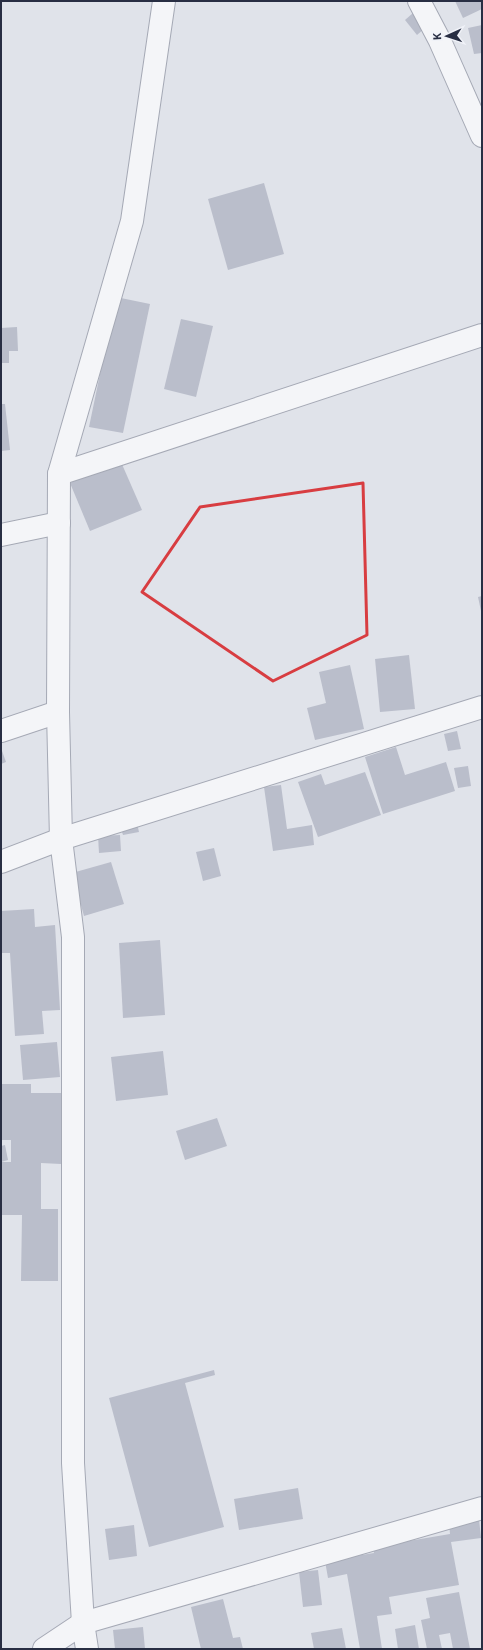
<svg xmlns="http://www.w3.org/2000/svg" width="483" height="1650" font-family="'Noto Sans',sans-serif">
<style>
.building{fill:#babecb}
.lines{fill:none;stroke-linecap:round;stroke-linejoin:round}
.minor-casing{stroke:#a5a9b5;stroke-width:24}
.minor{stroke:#f4f5f8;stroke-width:22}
.marked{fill:none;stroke:#d83d41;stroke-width:3;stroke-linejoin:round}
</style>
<rect width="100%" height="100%" fill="#e0e3ea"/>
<!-- building -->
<g class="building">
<polygon points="455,1 482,1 482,9 463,18"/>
<polygon points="413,13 425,28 417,35 405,20"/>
<polygon points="482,25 482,53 474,54 468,28"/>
<polygon points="264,183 284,254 228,270 208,199"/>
<polygon points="116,297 150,304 123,433 89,427"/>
<polygon points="181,319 213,326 196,397 164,389"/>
<polygon points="17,327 18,351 9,351 9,363 1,363 1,328"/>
<polygon points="1,404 5,404 10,450 1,451"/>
<polygon points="121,462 142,510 90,531 70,483"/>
<polygon points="482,596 482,611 481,611 478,597"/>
<polygon points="409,655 415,709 380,712 375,659"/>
<polygon points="350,665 364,729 315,740 307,708 326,703 319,672"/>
<polygon points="457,731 461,749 448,751 444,734"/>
<polygon points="396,747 405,775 446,762 455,791 383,814 365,757"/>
<polygon points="1,748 6,762 1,764"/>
<polygon points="468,766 471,786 458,788 454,768"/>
<polygon points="365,772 381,815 318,837 298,782 321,774 325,785"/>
<polygon points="281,785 287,829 312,825 314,845 273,851 264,787"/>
<polygon points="137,823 139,832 123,835 120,826"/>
<polygon points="120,835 121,851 99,853 98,836"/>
<polygon points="214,848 221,876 203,881 196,852"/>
<polygon points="111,862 124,904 84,916 72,873"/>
<polygon points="34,909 35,927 55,925 60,1010 42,1011 44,1034 15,1036 10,953 2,953 1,911"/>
<polygon points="160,940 165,1015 123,1018 119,943"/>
<polygon points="57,1042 60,1077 23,1080 20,1045"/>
<polygon points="163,1051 168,1095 116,1101 111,1057"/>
<polygon points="1,1084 31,1084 31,1093 61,1093 61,1164 41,1163 41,1209 58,1209 58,1281 21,1281 22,1215 1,1215 1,1162 11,1162 11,1140 1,1140"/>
<polygon points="217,1118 227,1146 185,1160 176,1131"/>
<polygon points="5,1145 8,1160 1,1162 1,1146"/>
<polygon points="214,1370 215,1375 185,1383 224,1527 149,1547 109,1398"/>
<polygon points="298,1488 303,1519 239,1530 234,1499"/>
<polygon points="479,1519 481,1538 451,1542 459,1585 389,1597 392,1614 377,1616 382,1649 360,1649 347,1574 328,1578 325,1561 374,1553 373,1547 450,1534 449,1522"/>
<polygon points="134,1525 137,1556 109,1560 105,1529"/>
<polygon points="318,1570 322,1605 303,1607 299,1572"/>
<polygon points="459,1592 470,1649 453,1649 450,1633 439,1635 442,1649 427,1649 421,1620 430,1618 426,1598"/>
<polygon points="223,1599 233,1638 240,1637 243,1649 201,1649 191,1607"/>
<polygon points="415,1625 419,1649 398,1649 395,1629"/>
<polygon points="143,1627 145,1649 115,1649 113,1630"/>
<polygon points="342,1628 346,1649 314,1649 311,1633"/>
</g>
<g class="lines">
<defs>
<g id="minor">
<polyline points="419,1 440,41 482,136"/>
<polyline points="59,474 482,335"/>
<polyline points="1,535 59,523"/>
<polyline points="1,731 58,712"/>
<polyline points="1,862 61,839 482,707"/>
<polyline points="44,1649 83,1623 482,1508"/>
<polyline points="87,1649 83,1623 73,1463 73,937 61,839 58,712 59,474 132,221 164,1"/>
</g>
</defs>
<!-- minor casing -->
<use href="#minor" class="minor-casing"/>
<!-- minor -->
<use href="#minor" class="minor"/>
</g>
<!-- marked area -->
<path class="marked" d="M363 483 367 635 273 681 142 592 200 507Z"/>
<!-- border -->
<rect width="483" height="1650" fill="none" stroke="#282e43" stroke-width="4"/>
<!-- north arrow -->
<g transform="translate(447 36) rotate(267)" stroke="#f0f2f8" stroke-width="3" paint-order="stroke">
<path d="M0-3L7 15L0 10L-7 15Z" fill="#282e43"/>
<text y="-6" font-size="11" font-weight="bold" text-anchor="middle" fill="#282e43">K</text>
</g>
</svg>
